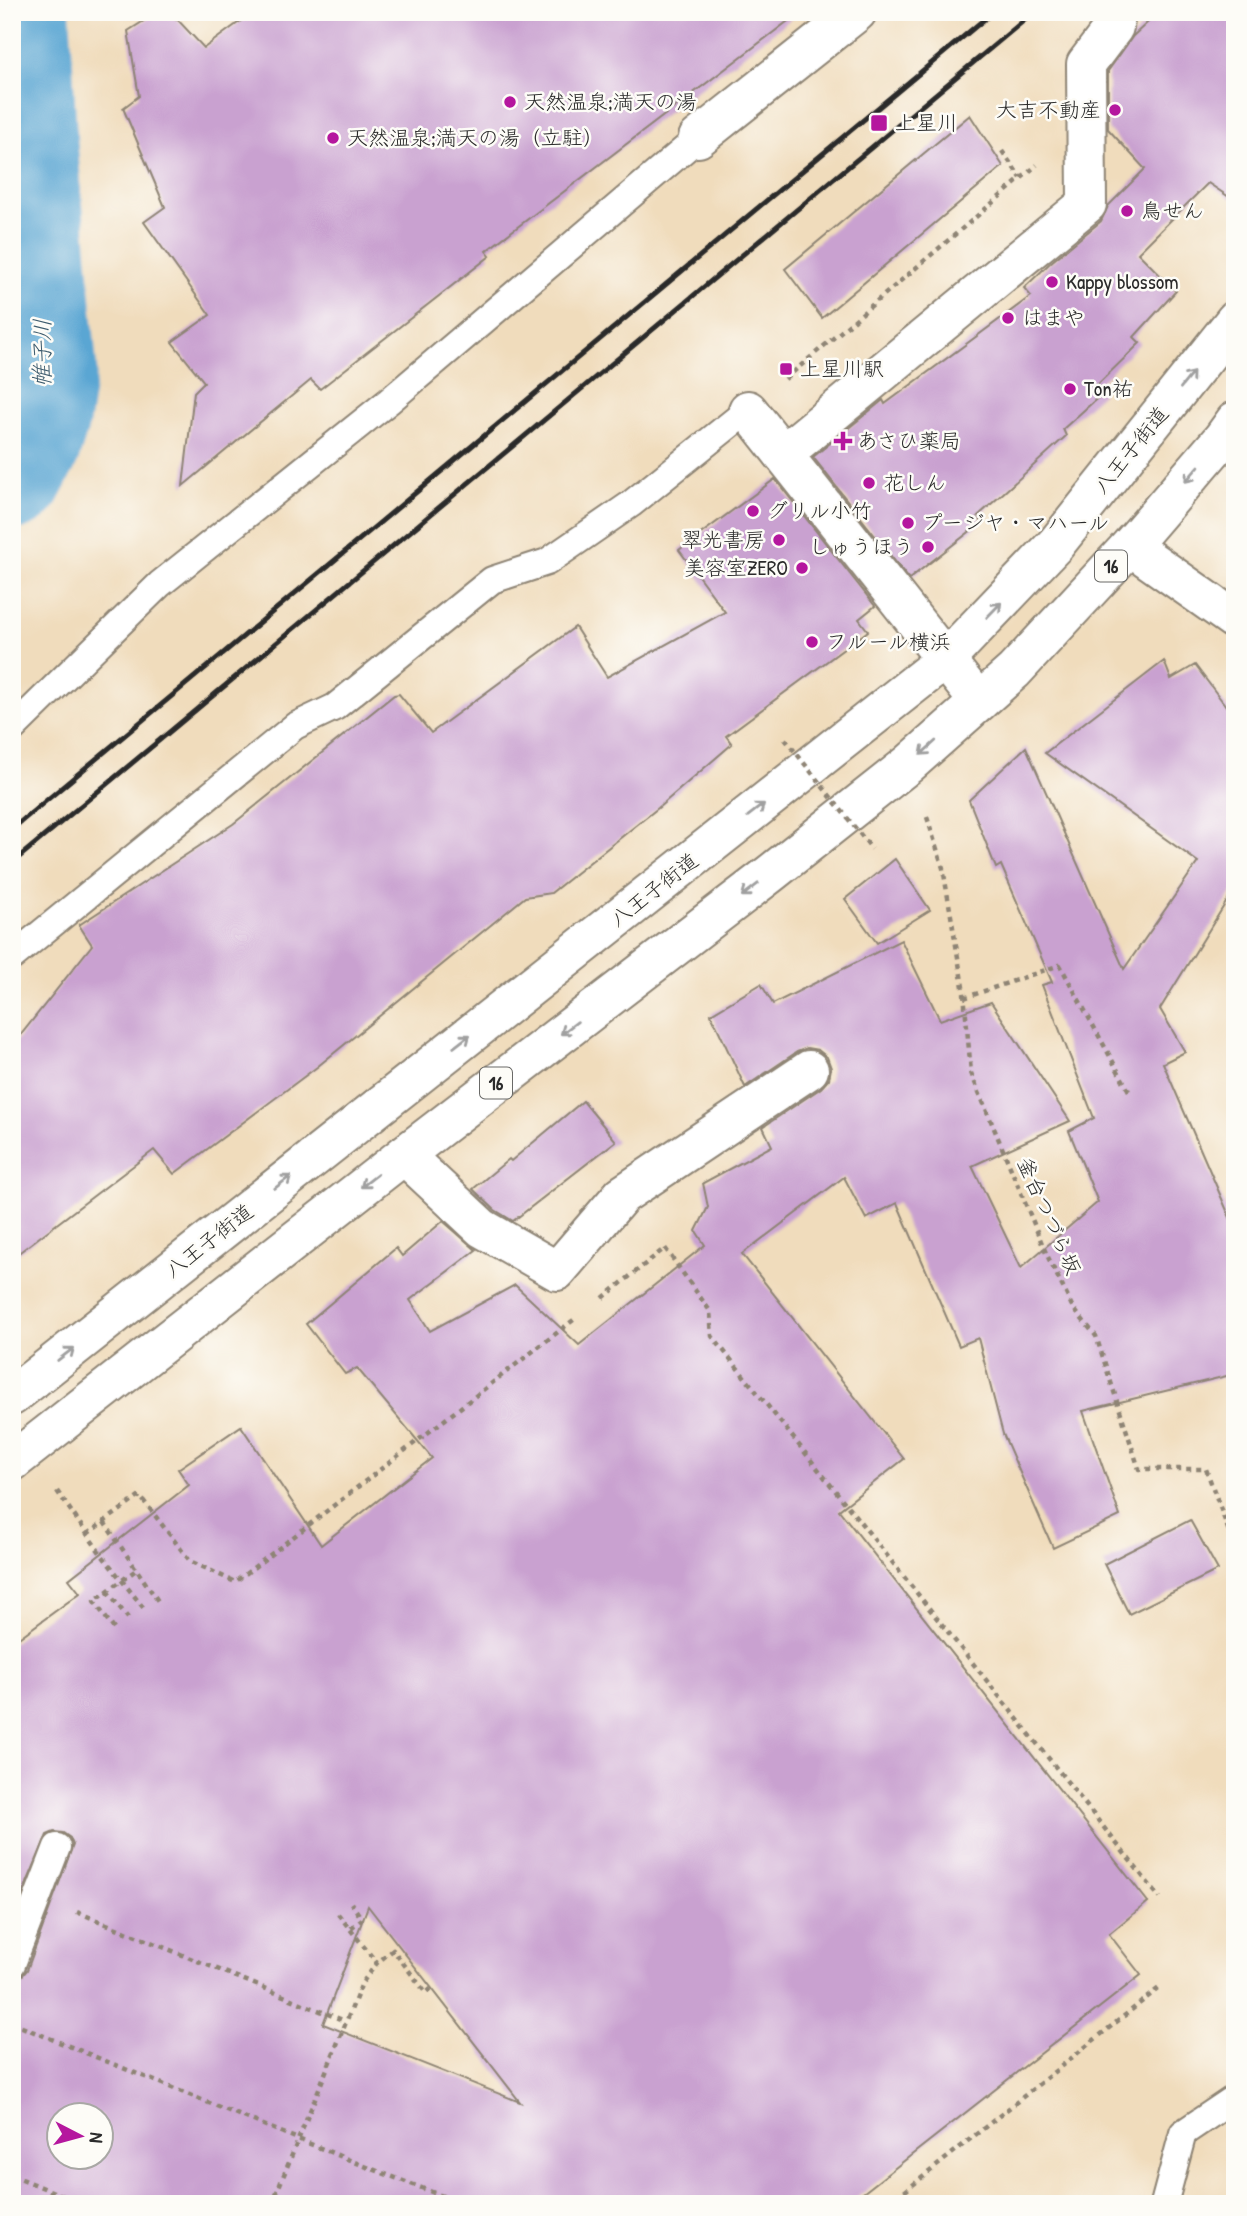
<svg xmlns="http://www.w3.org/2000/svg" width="1247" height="2216" font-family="'Patrick Hand','Klee One',sans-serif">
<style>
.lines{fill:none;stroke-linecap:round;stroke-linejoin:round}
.river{stroke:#5aa6d3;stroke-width:102}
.building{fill:#c9a1d0;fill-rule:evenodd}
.service-casing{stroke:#8e8474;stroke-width:30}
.minor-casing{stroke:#8e8474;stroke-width:42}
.trunk-casing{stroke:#8e8474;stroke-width:42}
.path{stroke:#8e8474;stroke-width:4.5;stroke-dasharray:5 5;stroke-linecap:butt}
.service{stroke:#fff;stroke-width:26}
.minor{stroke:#fff;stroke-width:38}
.trunk{stroke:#fff;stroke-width:38}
.rail{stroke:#2b2b2b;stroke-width:5}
.path-bridge{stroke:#8e8474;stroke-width:4.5;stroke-dasharray:5 5;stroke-linecap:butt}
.oneway{stroke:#a0a0a0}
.poi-dot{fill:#b5179e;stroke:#fdfcf7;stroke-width:2.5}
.labels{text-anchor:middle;stroke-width:5;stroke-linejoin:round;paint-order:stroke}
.shield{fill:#fdfcf7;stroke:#6a6a68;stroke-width:2}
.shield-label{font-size:19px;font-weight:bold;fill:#2b2b2b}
.poi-label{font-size:21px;fill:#2b2b2b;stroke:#fdfcf7;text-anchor:start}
.street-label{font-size:21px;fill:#2b2b2b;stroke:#fdfcf7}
.water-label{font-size:23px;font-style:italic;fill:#3e5c6e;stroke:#fdfcf7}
</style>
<rect width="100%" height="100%" fill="#fdfcf7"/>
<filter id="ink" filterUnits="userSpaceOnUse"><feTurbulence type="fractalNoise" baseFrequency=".0143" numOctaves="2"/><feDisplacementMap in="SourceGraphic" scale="14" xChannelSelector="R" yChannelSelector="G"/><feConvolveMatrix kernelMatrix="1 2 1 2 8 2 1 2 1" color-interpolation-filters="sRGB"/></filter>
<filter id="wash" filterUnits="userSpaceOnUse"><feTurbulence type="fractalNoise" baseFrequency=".00686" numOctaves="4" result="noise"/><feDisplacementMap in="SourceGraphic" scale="28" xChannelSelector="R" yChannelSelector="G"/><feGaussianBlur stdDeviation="1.57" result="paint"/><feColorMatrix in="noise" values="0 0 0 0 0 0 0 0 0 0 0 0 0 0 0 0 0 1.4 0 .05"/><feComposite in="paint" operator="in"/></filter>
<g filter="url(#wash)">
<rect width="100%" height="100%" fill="#f0dcbc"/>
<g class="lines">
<!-- river -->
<polyline class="river" points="12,479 30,445 39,416 46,369 26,138 19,12"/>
</g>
<g id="blocks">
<!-- building -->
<g class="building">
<polygon points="158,12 177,19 204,48 253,12 800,12 486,251 490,256 320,389 311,380 183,486 194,392 204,382 172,342 210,315 144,222 165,207 123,108 139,96 128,31"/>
<polygon points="1159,12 1235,12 1235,201 1208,183 1138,253 1176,291 1134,337 1140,343 1097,385 1103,393 1063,429 1066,436 978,516 982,522 909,579 813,457 883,400 885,404 1031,296 1024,288 1050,263 1101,221 1108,206 1145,169 1108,129 1108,71 1133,36"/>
<polygon points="970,115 1003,166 822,318 785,269"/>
<polygon points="775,479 875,606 859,619 868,631 726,736 732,744 658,808 551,893 525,897 317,1067 174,1174 154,1150 12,1258 12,1046 92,945 79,925 233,824 394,695 399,694 431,733 575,627 607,677 725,612 679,550"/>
<path d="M1164 661 1171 679 1195 665 1235 718V888L1160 1009 1185 1052 1163 1063 1235 1229V1374L1083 1411 1120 1516 1053 1548 1003 1434 978 1338 959 1346 897 1203 866 1219 844 1177 742 1254 904 1459 839 1510 1148 1902 1109 1934 1141 1975 849 2204H12V1979L21 1977 27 1970 73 1845 70 1838 63 1833 54 1832 47 1835 12 1919V1643L80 1593 69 1579 189 1485 178 1469 241 1426 321 1545 432 1458 357 1368 345 1374 306 1324 396 1248 402 1256 443 1221 476 1250 410 1300 430 1331 515 1285 579 1345 705 1245 696 1231 708 1207 703 1183 772 1146 763 1127 821 1088 829 1079 831 1068 827 1057 818 1050 807 1048 797 1052 745 1087 711 1014 761 984 773 1004 901 940 940 1020 991 1002 1070 1121 972 1166 1021 1268 1098 1202 1069 1131 1094 1118 1042 985 1052 982 1001 865 996 868 969 800 1026 747 1124 969 1198 862 1045 753ZM368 1906 520 2102 323 2024ZM60 2115H102V2157H60Z"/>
<polygon points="895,859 930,910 877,943 845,899"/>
<polygon points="583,1101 616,1141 513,1221 495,1210 476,1192 473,1189 509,1159 511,1161"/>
<polygon points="1190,1520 1218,1570 1129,1614 1104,1564"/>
</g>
</g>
</g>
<g filter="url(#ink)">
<use href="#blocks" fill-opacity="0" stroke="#8e8474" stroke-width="2"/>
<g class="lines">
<defs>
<g id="service">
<polyline points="12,729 160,584 389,401 698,138"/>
<polyline points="12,957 295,726 335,707 492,580 547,562 631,504 748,410"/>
<polyline points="12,1964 57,1847"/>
<polyline points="1164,2204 1183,2133 1235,2098"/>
</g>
<g id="minor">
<polyline points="698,138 857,12"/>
<polyline points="748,410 979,702"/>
<polyline points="783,454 1087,204 1086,64 1114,27 1116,12"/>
<polyline points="1130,546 1235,620"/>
<polyline points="404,1155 482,1228 557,1271 622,1195 809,1070"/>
</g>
<g id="trunk">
<polyline points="12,1396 946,659 1056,544 1235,320"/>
<polyline points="12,1462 404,1155 770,874 909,764 1014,671 1130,546 1222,439 1235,421"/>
</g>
</defs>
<!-- service casing -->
<use href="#service" class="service-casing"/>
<!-- minor casing -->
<use href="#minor" class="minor-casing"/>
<!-- trunk casing -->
<use href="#trunk" class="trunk-casing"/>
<!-- path -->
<g class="path">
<polyline points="1002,151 1021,178"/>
<polyline points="785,379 1037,165"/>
<polyline points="927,817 943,868 964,993 971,1073 1046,1253 1073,1308 1096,1336 1139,1469 1206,1469 1235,1548"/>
<polyline points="964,998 1060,965 1129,1091"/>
<polyline points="603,1298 665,1248 710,1311 712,1336 1160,1898"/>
<polyline points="57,1491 101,1554 146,1611"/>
<polyline points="104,1522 158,1601"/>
<polyline points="87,1534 140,1496 190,1561 235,1582 576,1318"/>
<polyline points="107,1591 128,1618"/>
<polyline points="114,1629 94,1601 136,1570"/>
<polyline points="77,1912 345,2021"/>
<polyline points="338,1914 377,1963"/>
<polyline points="351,1928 362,1919 351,1903"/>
<polyline points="12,2023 362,2165 463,2204"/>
<polyline points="12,2175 83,2204"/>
<polyline points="272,2204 362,1983 377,1963 393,1950 426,1993 432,1988"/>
<polyline points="889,2204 1159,1988"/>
</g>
<!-- service -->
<use href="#service" class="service"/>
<!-- minor -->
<use href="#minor" class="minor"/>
<!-- trunk -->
<use href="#trunk" class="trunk"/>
<!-- rail -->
<g class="rail">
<polyline points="12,829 993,12"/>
<polyline points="12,863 1034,12"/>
</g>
<!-- path-bridge -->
<polyline class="path-bridge" points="785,739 872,849"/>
</g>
<!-- one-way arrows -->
<defs><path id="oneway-shaft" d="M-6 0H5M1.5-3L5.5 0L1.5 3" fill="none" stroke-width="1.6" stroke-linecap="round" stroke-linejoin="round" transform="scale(1.75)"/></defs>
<g class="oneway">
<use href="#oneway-shaft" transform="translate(1187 380) rotate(-51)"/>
<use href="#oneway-shaft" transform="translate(1192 474) rotate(131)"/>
<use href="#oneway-shaft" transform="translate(994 610) rotate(-46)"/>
<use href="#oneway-shaft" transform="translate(928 748) rotate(138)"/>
<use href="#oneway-shaft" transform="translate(756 810) rotate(-38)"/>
<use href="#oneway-shaft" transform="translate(750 890) rotate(143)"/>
<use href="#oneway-shaft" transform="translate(569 1028) rotate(143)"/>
<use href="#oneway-shaft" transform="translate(462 1041) rotate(-38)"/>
<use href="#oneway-shaft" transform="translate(369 1181) rotate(142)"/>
<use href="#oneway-shaft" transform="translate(283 1182) rotate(-38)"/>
<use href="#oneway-shaft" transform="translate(66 1354) rotate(-38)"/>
</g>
</g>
<!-- markers -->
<g class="poi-dot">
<circle cx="510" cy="102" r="7"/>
<circle cx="1115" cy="110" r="7"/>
<rect x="870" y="114" width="18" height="18" rx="3.5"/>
<circle cx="333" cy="138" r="7"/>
<circle cx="1127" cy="211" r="7"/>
<circle cx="1052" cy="282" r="7"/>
<circle cx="1008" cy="318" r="7"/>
<rect x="779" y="362" width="14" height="14" rx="3.5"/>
<circle cx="1070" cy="389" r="7"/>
<path d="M839.5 430.5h7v7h7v7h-7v7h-7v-7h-7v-7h7z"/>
<circle cx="869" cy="483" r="7"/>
<circle cx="753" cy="511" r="7"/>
<circle cx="908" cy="523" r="7"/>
<circle cx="779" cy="540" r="7"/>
<circle cx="928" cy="547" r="7"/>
<circle cx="802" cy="568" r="7"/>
<circle cx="812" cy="642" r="7"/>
</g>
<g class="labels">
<!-- shield labels -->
<g class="shield">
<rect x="1095" y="550.5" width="32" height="31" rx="5"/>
<rect x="480" y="1067.5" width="32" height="31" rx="5"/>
</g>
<g class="shield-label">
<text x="1111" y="573">16</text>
<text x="496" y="1090">16</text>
</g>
<!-- poi labels -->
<g class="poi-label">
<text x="524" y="109">天然温泉;満天の湯</text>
<text x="1101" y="117" text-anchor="end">大吉不動産</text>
<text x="895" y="130">上星川</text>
<text x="347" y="145">天然温泉;満天の湯（立駐）</text>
<text x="1141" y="218">鳥せん</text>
<text x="1066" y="289">Kappy blossom</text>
<text x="1022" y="325">はまや</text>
<text x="800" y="376">上星川駅</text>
<text x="1084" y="396">Ton祐</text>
<text x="857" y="448">あさひ薬局</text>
<text x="883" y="490">花しん</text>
<text x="767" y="518">グリル小竹</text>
<text x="922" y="530">プージヤ・マハール</text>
<text x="765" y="547" text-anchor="end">翠光書房</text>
<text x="914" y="554" text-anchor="end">しゅうほう</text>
<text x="788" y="575" text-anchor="end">美容室ZERO</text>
<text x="826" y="649">フルール横浜</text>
</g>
<!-- street labels -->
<g class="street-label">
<text transform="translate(1131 450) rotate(-51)" y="7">八王子街道</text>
<text transform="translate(654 890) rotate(-38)" y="7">八王子街道</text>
<text transform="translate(1049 1216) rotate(66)" y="7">釜台つづら坂</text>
<text transform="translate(209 1241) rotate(-38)" y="7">八王子街道</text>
</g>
<!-- water labels -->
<g class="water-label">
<text transform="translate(42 353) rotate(-90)" y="8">帷子川</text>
</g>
</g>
<!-- margin -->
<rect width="1247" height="2216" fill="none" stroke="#fdfcf7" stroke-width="42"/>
<!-- north arrow -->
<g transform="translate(80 2136) rotate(96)"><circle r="33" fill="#fdfcf7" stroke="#a9a8a5" stroke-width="2"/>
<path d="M0-5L12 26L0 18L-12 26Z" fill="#b5179e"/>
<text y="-10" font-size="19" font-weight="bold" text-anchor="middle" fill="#2b2b2b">N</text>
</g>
</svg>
